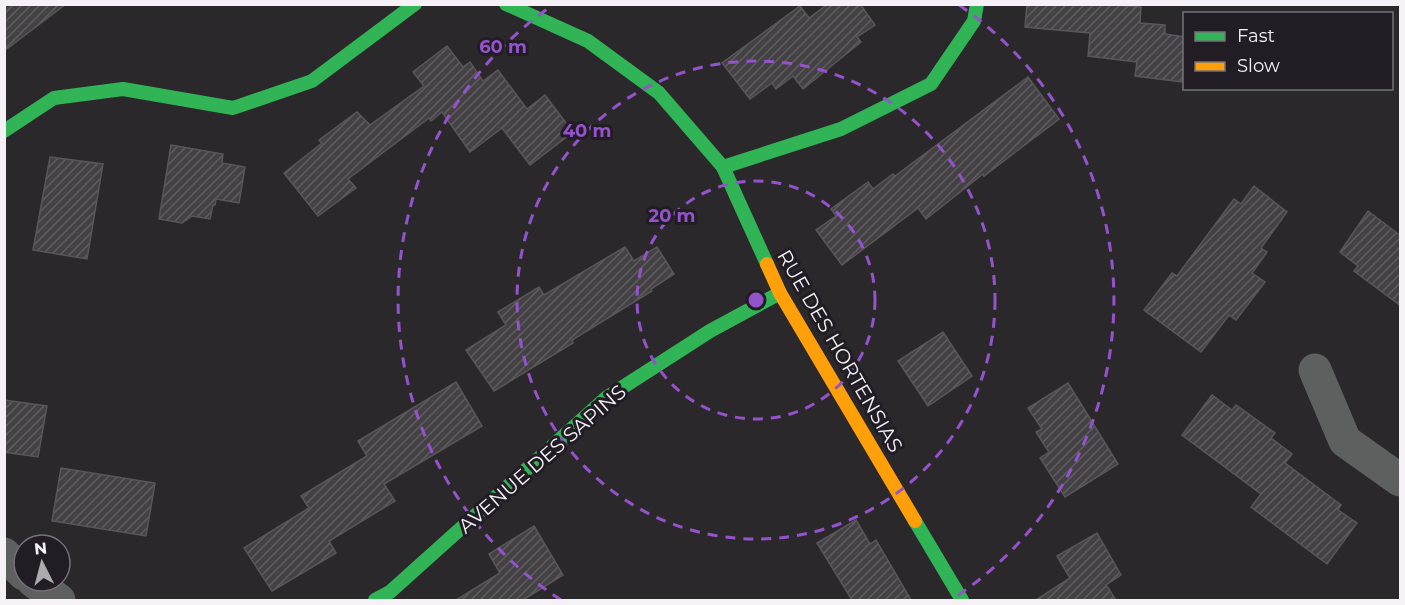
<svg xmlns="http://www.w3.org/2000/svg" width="1405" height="605" font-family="Montserrat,sans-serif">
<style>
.building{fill:url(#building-hatch);stroke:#59565a;stroke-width:1.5}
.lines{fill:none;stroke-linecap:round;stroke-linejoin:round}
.street{stroke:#5e5f5f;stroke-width:33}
.fast{stroke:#30b455;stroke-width:14}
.slow{stroke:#ff9f0a;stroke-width:14}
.ring{fill:none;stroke:#9353ca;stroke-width:3;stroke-dasharray:10 8}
.labels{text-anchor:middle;stroke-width:6;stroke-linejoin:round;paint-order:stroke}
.street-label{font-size:20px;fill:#f5f1f7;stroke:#221d25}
.centre{fill:#9353ca;stroke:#221d25;stroke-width:3}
.ring-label{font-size:18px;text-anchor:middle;font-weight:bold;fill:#9353ca;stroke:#221d25;stroke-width:6;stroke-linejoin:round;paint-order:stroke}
</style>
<defs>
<pattern id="building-hatch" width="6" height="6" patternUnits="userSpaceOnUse" patternTransform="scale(1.5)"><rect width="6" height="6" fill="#444145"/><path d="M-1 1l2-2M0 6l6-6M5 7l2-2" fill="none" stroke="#605d61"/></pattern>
</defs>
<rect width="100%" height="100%" fill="#2b282c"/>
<!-- building -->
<g class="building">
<polygon points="4,4 66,4 4,51"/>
<polygon points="828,4 860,4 875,25 857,37 861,42 803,89 793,76 776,89 772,83 750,99 722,63 800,6 809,18"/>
<polygon points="1027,4 1102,4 1141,7 1140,23 1165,25 1165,34 1185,37 1182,82 1135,76 1137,62 1088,56 1090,33 1025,27"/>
<polygon points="447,46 463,67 470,62 483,81 498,70 527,109 545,95 573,132 530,165 502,128 470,152 442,112 431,121 429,118 348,179 356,188 318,216 284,173 322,143 319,140 357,112 370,125 424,86 413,72"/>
<polygon points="1028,77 1059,119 984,176 983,174 926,219 918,208 842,265 816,230 836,216 831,209 868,182 873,189 893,174 895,176"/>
<polygon points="171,145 223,154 222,163 245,167 239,203 216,199 215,205 213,205 210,219 192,216 182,223 159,219"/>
<polygon points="50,157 103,164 87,259 33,250"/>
<polygon points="1254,186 1287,212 1261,248 1267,252 1252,273 1265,282 1236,320 1229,315 1201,352 1144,310 1172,273 1177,276 1234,199 1241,204"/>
<polygon points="1368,211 1401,236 1401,306 1354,271 1358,266 1340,252"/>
<polygon points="625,247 634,261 657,247 674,274 651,289 652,291 572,340 573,343 494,391 466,350 506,325 498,312 539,287 544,295"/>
<polygon points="943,332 972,376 928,406 898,361"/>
<polygon points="456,382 482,426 384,484 395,501 329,541 336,553 272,591 244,548 309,508 301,496 367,456 358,441"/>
<polygon points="1068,383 1118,464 1065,497 1040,458 1049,452 1036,432 1042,429 1028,408"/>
<polygon points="1212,395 1232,410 1236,405 1275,433 1271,438 1292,454 1285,463 1341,505 1338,510 1357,523 1327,564 1251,507 1261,494 1182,435"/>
<polygon points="4,400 47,406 38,457 4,452"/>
<polygon points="61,468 155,483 146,536 52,521"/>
<polygon points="856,520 870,544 876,540 911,600 852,600 817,543"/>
<polygon points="534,526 563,575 523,600 456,600 500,573 489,554"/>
<polygon points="1097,533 1121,575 1106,585 1116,600 1036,600 1070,578 1057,556"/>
</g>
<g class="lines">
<!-- street -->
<g class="street">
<polyline points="1315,370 1345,441 1400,480"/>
<polyline points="4,554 24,574"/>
<polyline points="33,581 59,600"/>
</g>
<!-- fast -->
<g class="fast">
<polyline points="506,4 588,41 659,93 723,167 767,264"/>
<polyline points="4,131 54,98 123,89 233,108 312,81 415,4"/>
<polyline points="723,167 841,129 931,84 974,21 977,4"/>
<polyline points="915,521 962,600"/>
<polyline points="375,600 390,592 606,398 710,331 780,293"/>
</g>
<!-- slow -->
<polyline class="slow" points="767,264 780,293 915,521"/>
</g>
<!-- distance rings -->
<g class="ring">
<circle cx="756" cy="300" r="119"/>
<circle cx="756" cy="300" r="239"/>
<path d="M561 600A358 358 0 0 1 553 5M959 5A358 358 0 0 1 951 600"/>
</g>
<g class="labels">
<!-- street labels -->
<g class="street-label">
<text transform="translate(840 351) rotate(60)" y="7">RUE DES HORTENSIAS</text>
<text transform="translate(542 459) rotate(-41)" y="7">AVENUE DES SAPINS</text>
</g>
</g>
<circle cx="756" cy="300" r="9" class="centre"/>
<g class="ring-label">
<text x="503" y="53">60 m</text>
<text x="587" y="137">40 m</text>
<text x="672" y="222">20 m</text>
</g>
<!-- border -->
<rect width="1405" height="605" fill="none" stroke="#f5f1f7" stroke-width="12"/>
<!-- legend -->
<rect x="1183" y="12" width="210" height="78" fill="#221d25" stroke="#767279" stroke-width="1.5"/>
<rect x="1195" y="32" width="30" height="9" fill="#30b455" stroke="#767279" stroke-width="1.5"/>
<text x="1237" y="42" font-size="18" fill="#f5f1f7">Fast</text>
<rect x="1195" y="62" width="30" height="9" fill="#ff9f0a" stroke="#767279" stroke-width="1.5"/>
<text x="1237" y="72" font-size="18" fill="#f5f1f7">Slow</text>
<!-- north arrow -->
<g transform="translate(42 563) rotate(354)"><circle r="28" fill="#221d25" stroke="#767279" stroke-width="1.5"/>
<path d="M0-4.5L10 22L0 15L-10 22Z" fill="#aeabb0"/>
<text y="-9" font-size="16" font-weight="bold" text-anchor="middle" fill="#f5f1f7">N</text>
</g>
</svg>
